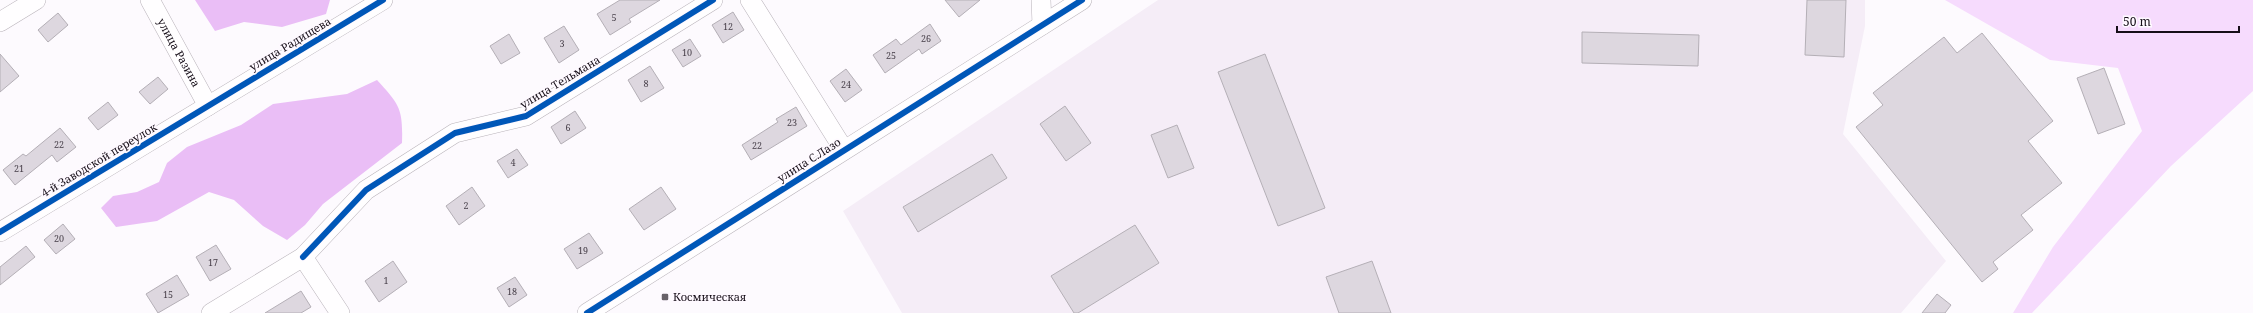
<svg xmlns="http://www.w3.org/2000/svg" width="2253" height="313" font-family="'Noto Serif',serif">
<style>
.built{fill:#f5edf7}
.green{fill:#f6dbfd}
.water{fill:#eabef6}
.building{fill:#ddd7df;stroke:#b4afb6}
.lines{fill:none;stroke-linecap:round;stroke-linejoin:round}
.minor-casing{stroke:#b9b3ba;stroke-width:20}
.minor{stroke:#fffeff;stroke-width:19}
.cycleway-casing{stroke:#fef9ff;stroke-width:8}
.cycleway{stroke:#0057b8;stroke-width:6}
.poi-dot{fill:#676168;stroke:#fef9ff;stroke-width:1.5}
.labels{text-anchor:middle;stroke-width:3.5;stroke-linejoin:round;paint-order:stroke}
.number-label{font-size:9px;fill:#48404a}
.street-label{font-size:11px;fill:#160e18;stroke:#fef9ff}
.poi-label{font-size:11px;fill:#160e18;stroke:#fef9ff;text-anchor:start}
</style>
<rect width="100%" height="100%" fill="#fdfafe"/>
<!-- built -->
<polygon class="built" points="1158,0 1865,0 1865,26 1843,134 1946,261 1901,313 902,313 843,211"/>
<!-- green -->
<polygon class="green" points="1945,0 2253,0 2253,91 2171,166 2032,313 2013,313 2053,247 2142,131 2118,68 2050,60"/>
<!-- water -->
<g class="water">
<polygon points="195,0 330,0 326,14 282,27 244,22 215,31"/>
<path d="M377 80C400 105 403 109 402 143L323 204 305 225 287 240 263 226 234 200 209 192 157 221 116 227 101 208 113 196 137 192 159 182 167 163 187 147 241 125 273 104 347 94Z"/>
</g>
<!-- building -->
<g class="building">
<polygon points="620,0 660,0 629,19 631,22 610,35 597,14"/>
<polygon points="945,0 980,0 959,17"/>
<polygon points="1807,0 1846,0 1844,57 1805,55"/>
<polygon points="733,12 744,30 723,43 712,25"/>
<polygon points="58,13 68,25 48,42 38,30"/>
<polygon points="930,24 941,41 922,54 919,49 885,73 873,55 896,39 901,45"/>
<polygon points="564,26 579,50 559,63 544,38"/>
<polygon points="1582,32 1699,35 1698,66 1582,63"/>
<polygon points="1982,33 2053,121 2028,141 2062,183 2021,215 2033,230 1993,262 1998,269 1982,282 1856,127 1883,105 1873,93 1944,37 1957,53"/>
<polygon points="509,34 520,53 501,64 490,46"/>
<polygon points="690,39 701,56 683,67 672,50"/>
<polygon points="0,54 19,76 0,92"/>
<polygon points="1265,54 1325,208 1278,226 1218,72"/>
<polygon points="650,66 664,88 641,102 628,80"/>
<polygon points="2104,68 2125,124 2098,134 2077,78"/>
<polygon points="846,69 862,90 845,102 830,81"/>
<polygon points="158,77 168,89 150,104 139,92"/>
<polygon points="108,102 118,115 98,130 88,118"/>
<polygon points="1065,106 1091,143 1066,161 1040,124"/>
<polygon points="796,107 807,126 751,160 742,145 778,122 776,119"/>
<polygon points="575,111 586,128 561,144 551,127"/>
<polygon points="1177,125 1194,168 1168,178 1151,135"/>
<polygon points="60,128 76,147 57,162 52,155 15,185 3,170 23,154 26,156"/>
<polygon points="517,149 528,165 508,178 497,161"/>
<polygon points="992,154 1007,178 918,232 903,207"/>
<polygon points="472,187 485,206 459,225 446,206"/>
<polygon points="661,187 676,209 644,230 629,209"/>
<polygon points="63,224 75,239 56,254 44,240"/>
<polygon points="1135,225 1159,263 1078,313 1074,313 1051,276"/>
<polygon points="589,233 603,253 577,269 564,249"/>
<polygon points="216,245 231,269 210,281 196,257"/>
<polygon points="26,246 35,257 0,285 0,267"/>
<polygon points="393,261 407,282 379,302 365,281"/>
<polygon points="1372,261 1391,313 1339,313 1326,277"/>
<polygon points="177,275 189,295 158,313 146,294"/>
<polygon points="515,277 527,295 509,307 497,288"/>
<polygon points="301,291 311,307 301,313 265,313"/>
<polygon points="1937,294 1951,305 1945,313 1922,313"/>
</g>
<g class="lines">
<defs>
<g id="minor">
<path id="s1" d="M150 0 208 106"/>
<polyline points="750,0 844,150"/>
<polyline points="1041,0 1042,25"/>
<polyline points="0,22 36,0"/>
<polyline points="0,232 383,0"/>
<polyline points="303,257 366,190 455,133 526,116 713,0"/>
<polyline points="211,313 303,257 340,313"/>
<polyline points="587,313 1082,0"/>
</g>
</defs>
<!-- minor casing -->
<use href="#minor" class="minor-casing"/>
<!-- minor -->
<use href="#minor" class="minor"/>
<defs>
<g id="cycleway">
<polyline points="0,232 383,0"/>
<polyline points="303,257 366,190 455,133 526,116 713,0"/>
<polyline points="587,313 1082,0"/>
</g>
</defs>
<!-- cycleway casing -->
<use href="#cycleway" class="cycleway-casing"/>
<!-- cycleway -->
<use href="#cycleway" class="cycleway"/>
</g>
<!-- markers -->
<rect class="poi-dot" x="661" y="293" width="8" height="8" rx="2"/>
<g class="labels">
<!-- number labels -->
<g class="number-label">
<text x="614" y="21">5</text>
<text x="728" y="30">12</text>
<text x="926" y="42">26</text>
<text x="562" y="47">3</text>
<text x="687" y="56">10</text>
<text x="891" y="59">25</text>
<text x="646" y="87">8</text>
<text x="846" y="88">24</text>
<text x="792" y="126">23</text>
<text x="568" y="131">6</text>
<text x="59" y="148">22</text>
<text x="757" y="149">22</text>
<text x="513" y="166">4</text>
<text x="19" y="172">21</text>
<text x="466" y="209">2</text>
<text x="59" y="242">20</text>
<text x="583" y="254">19</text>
<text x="213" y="266">17</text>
<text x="386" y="284">1</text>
<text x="512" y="295">18</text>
<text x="168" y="298">15</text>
</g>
<!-- street labels -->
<g class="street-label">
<text transform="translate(290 44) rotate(-31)" y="4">улица Радищева</text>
<text dy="4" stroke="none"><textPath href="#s1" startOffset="60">улица Разина</textPath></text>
<text transform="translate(560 82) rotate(-31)" y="4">улица Тельмана</text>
<text transform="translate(99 160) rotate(-31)" y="4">4-й Заводской переулок</text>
<text transform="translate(809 160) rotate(-32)" y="4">улица С.Лазо</text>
</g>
<!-- poi labels -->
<g class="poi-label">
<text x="673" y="301">Космическая</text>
</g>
</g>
<!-- scale -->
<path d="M2117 26v6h122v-6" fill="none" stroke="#160e18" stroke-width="2"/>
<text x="2123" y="26" font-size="12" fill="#160e18" stroke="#fef9ff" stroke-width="3" paint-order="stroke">50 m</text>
</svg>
